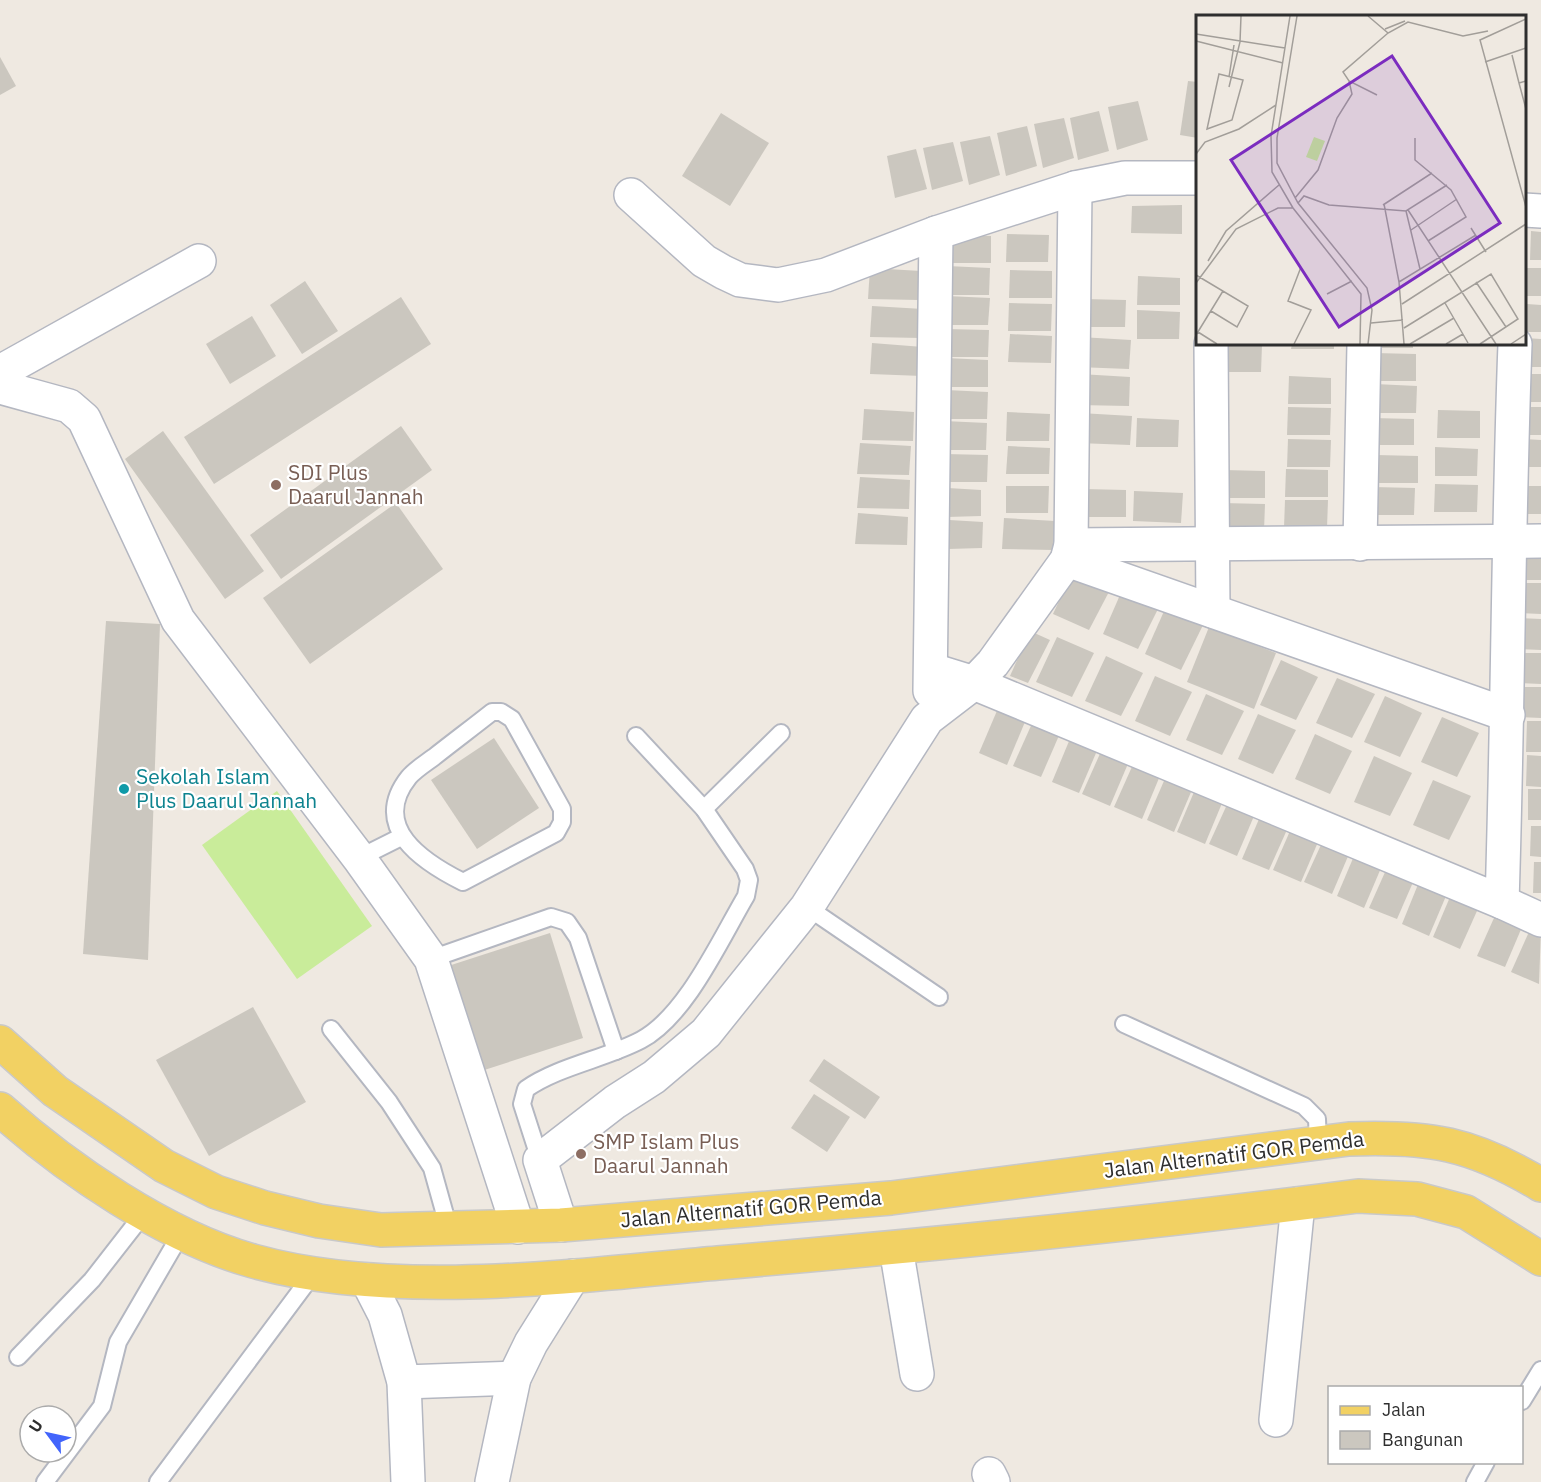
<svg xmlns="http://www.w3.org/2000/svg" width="1541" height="1482" font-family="'IBM Plex Sans',sans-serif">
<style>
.pitch{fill:#c9ec9a}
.building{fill:#cbc7bf}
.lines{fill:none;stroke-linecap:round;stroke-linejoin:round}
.lane-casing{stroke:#b4b7c1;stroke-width:20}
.street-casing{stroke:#b4b7c1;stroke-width:36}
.primary-casing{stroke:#c9c9c9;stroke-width:36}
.lane{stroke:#fff;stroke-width:16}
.street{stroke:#fff;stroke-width:33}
.primary{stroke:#f2d163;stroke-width:33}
.education-dot{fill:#8d6e63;stroke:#fff;stroke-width:2}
.culture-dot{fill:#0f9aa8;stroke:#fff;stroke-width:2}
.labels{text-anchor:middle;stroke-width:4.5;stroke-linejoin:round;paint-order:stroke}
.education-label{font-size:21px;fill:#785e54;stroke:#fff;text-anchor:start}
.culture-label{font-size:21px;fill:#0d838f;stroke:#fff;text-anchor:start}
.street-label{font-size:21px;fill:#2e2e2e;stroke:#fff}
.inset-road{fill:none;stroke:#a29e99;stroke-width:1.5}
.view{fill:#7b2cbf;fill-opacity:0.15;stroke:#7b2cbf;stroke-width:3}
.inset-edge{fill:none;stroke:#2e2e2e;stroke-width:3}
</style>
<rect width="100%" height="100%" fill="#efe9e1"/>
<!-- pitch -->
<polygon class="pitch" points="277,791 372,926 297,979 202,845"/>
<!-- building -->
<g class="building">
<polygon points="0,57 16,86 0,95"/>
<polygon points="1188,81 1198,82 1198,138 1180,135"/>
<polygon points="1138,101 1148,140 1117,150 1108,107"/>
<polygon points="1099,111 1109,151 1078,160 1070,118"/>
<polygon points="721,113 769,143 730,206 682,176"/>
<polygon points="1064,118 1074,158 1043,168 1034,124"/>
<polygon points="1027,126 1037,166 1006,176 997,133"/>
<polygon points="990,136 1000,175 969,185 960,142"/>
<polygon points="953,142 963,181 932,190 923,148"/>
<polygon points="916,149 927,189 895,198 887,156"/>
<polygon points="1182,205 1182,234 1131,233 1132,206"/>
<polygon points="1531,231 1541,232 1541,260 1530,260"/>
<polygon points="1007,234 1049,235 1048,262 1006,262"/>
<polygon points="949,235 991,236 991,263 948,263"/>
<polygon points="947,266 990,268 989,295 946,295"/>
<polygon points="870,268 921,271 919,300 868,299"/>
<polygon points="1527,268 1541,268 1541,296 1526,296"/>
<polygon points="1010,270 1052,271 1052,298 1009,298"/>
<polygon points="1138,276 1180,278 1180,305 1137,305"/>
<polygon points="305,281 338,331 302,354 270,305"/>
<polygon points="947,296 990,298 988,325 946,325"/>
<polygon points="401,297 431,344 214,484 184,437"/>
<polygon points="1084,299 1126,300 1125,327 1083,327"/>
<polygon points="1009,303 1052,304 1051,331 1008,331"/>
<polygon points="1527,304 1541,305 1541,332 1526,332"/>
<polygon points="872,306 923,309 921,338 870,337"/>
<polygon points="1137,310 1180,312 1179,339 1137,339"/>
<polygon points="252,316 276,356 230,384 206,344"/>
<polygon points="946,329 989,330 988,357 945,357"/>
<polygon points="1010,334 1052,336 1051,363 1008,362"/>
<polygon points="1080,337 1131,340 1129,369 1077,367"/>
<polygon points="1526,338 1541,339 1541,367 1526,367"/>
<polygon points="872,343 923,347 922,376 870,374"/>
<polygon points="1220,344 1262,345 1261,372 1218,372"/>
<polygon points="1292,344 1334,344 1334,349 1291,349"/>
<rect x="1371" y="344" width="42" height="4"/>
<polygon points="1374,353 1416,354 1416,381 1373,381"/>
<polygon points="946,358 988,360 988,387 945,387"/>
<polygon points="1080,374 1130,377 1129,406 1078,405"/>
<polygon points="1527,374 1541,374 1541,402 1526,402"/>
<polygon points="1289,376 1331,378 1331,404 1288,404"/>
<polygon points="1375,384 1417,386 1416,413 1374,413"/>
<polygon points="946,390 988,392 987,419 945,419"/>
<polygon points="1288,407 1331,408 1330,435 1287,435"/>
<polygon points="1524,407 1541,407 1541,435 1522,435"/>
<polygon points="864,409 914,412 913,441 862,440"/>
<polygon points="1438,410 1480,411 1480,438 1437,438"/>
<polygon points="1007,412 1050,414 1049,441 1006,441"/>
<polygon points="1080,413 1132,416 1130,445 1078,443"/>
<polygon points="1137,418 1179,420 1178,447 1136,447"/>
<polygon points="1372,418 1414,419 1414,445 1371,445"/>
<polygon points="944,421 987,423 986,450 943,450"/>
<polygon points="401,426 432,470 281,579 250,535"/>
<polygon points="163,431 264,571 225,599 125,459"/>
<polygon points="1288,439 1331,440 1330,467 1287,467"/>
<polygon points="1524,439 1541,440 1541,467 1523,467"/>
<polygon points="860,443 911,446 909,475 857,474"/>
<polygon points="1008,446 1050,448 1049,474 1006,474"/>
<polygon points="1435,447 1478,449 1477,476 1435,476"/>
<polygon points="945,454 988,455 987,482 944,482"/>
<polygon points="1376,455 1418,456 1418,483 1375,483"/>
<polygon points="1286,469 1328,470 1328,497 1285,497"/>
<polygon points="1223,470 1265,471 1265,498 1222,498"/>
<polygon points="860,477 910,480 909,509 857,508"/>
<polygon points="1435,484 1478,485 1477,512 1434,512"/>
<polygon points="1006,486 1049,486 1048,513 1006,513"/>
<polygon points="1518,486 1541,486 1541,514 1517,514"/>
<polygon points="1373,487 1415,488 1414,515 1371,515"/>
<polygon points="948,488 981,490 981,516 947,517"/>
<polygon points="1084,489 1126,490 1126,517 1083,517"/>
<polygon points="1134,491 1183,493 1181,523 1133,521"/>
<polygon points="1285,500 1328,500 1327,528 1284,528"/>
<polygon points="396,503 443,569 310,664 263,598"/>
<polygon points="1222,503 1265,504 1264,531 1222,531"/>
<polygon points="858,513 908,517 907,545 855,544"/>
<polygon points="1004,518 1055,521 1053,550 1002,549"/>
<polygon points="949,520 983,522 982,548 948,549"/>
<polygon points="1519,549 1541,549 1541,580 1518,580"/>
<polygon points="1074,569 1112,586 1089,630 1053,614"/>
<polygon points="1518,583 1541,583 1541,614 1517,613"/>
<polygon points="1123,588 1160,605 1138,649 1103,634"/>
<polygon points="1165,609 1203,625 1181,670 1145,654"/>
<polygon points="1520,618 1541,619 1541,650 1518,649"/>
<polygon points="106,621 160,624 148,960 83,954"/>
<polygon points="1209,627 1276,653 1254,709 1187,682"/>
<polygon points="1030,631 1050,640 1028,683 1010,676"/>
<polygon points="1057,637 1094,653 1072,697 1036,682"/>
<polygon points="1519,653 1541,653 1541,684 1518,683"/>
<polygon points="1106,656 1143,673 1121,716 1085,701"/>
<polygon points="1281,660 1318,677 1296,720 1260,705"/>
<polygon points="1155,676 1192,692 1170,736 1135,721"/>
<polygon points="1337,678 1375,694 1352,738 1316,723"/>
<polygon points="1519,687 1541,687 1541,718 1518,717"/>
<polygon points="1206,694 1244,711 1222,755 1186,740"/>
<polygon points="1385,696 1422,713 1400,757 1364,742"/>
<polygon points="999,706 1027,717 1007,765 979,753"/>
<polygon points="1258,714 1296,730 1273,774 1238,759"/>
<polygon points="1442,717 1479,733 1457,777 1421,762"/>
<polygon points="1034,719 1061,731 1041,777 1013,766"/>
<polygon points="1527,721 1541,721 1541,752 1526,752"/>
<polygon points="1072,734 1099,746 1079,793 1052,782"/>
<polygon points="1315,734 1352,751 1330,794 1295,779"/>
<polygon points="494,738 539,808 477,849 431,780"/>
<polygon points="1103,747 1130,759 1110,806 1082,794"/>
<polygon points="1527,755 1541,756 1541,787 1526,786"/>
<polygon points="1374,756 1412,773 1390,816 1354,802"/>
<polygon points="1135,760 1162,771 1142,819 1114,807"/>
<polygon points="1167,774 1194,785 1174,832 1147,820"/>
<polygon points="1433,780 1471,796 1449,840 1413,825"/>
<polygon points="1197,785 1225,796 1205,844 1177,832"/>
<rect x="1528" y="789" width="13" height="31"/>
<polygon points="1230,798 1257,809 1237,856 1209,844"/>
<polygon points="1262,812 1290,823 1269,870 1242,859"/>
<polygon points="1293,824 1321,835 1301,882 1273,870"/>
<polygon points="1531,826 1541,826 1541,857 1530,856"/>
<polygon points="1325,836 1352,847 1332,894 1304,882"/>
<polygon points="1357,849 1384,861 1364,908 1337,896"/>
<polygon points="1390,861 1417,873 1397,919 1369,908"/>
<polygon points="1534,862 1541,862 1541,893 1533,893"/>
<polygon points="1421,877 1449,889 1429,936 1402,924"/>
<polygon points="1453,890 1481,902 1460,949 1433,937"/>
<polygon points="1498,909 1525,920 1505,967 1477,956"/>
<polygon points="1532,925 1541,929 1539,984 1511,972"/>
<polygon points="550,933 583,1038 475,1073 442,968"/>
<polygon points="253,1007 306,1102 209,1156 156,1060"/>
<polygon points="824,1059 880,1097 865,1119 809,1081"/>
<polygon points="814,1094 850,1117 827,1152 791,1128"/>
</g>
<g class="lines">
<defs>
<g id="lane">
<path d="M492 712H501L512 719 562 809V822L556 833 463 882C423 862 369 827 409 777 416 769 426 763 434 757 453 742 473 727 492 712Z"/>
<polyline points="704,809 781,733"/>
<polyline points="359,858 401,837"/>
<polyline points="807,907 939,997"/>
<polyline points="431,959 551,917 567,922 578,938 616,1051"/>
<polyline points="1124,1024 1304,1106 1317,1119 1318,1143"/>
<polyline points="331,1029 389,1102 432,1168 449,1229"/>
<path d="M540 1160 522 1104 526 1089C559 1066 605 1059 641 1040 686 1016 720 940 746 896L749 880 745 869 704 809 636 736"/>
<polyline points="18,1357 92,1280 145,1212"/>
<polyline points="1522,1401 1541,1370"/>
<polyline points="45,1482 102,1406 118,1342 182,1232"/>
<polyline points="158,1482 313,1274"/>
<polyline points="1475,1482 1486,1462"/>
</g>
<g id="street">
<polyline points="631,195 704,261 723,272 740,280 778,285 826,275 936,233 1075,188 1125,178 1198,178"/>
<polyline points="1524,210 1541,211"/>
<polyline points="1211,344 1213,611"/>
<polyline points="0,372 199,261"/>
<polyline points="0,387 69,406 84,419 178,620 359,858 431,959 518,1227"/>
<polyline points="1360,544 1364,344"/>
<polyline points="1071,545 1541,541"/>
<polyline points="1067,560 1508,715"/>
<path d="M932 670 974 683 1502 902C1508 716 1508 530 1515 344"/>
<polyline points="930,691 936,233"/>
<polyline points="1502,902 1541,920"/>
<polyline points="561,1225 540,1160 615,1102 654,1077 706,1033 807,907 927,719 974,683 993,663 1067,560 1071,545 1075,188"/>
<polyline points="896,1248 917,1374"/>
<polyline points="367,1280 385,1315 404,1382 408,1482"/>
<polyline points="404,1382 514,1378"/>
<polyline points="1276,1420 1298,1204"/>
<polyline points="989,1474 993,1482"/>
<polyline points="492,1482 514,1378 531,1343 573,1276"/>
</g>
<g id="primary">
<path d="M0 1042 55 1091 164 1166 216 1192 265 1208 319 1221 381 1230 561 1225 891 1198 1349 1139C1429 1136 1472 1143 1541 1185"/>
<path d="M0 1109C67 1169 166 1237 253 1261 393 1300 573 1276 718 1263 931 1245 1145 1224 1358 1196L1417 1199 1466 1212 1541 1259"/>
</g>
</defs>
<!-- lane casing -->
<use href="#lane" class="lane-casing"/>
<!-- street casing -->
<use href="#street" class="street-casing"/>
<!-- primary casing -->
<use href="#primary" class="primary-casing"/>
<!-- lane -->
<use href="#lane" class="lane"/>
<!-- street -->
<use href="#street" class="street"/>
<!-- primary -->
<use href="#primary" class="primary"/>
</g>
<!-- markers -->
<g class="education-dot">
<circle cx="276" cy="485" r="6"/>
<circle cx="581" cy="1154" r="6"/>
</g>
<circle class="culture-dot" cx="124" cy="789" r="6"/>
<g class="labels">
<!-- education labels -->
<g class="education-label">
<text x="288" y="480">SDI Plus<tspan x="288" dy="24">Daarul Jannah</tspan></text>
<text x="593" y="1149">SMP Islam Plus<tspan x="593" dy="24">Daarul Jannah</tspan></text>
</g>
<!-- culture labels -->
<g class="culture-label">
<text x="136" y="784">Sekolah Islam<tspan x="136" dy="24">Plus Daarul Jannah</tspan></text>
</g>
<!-- street labels -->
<g class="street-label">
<text transform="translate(1234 1155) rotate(-7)" y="7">Jalan Alternatif GOR Pemda</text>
<text transform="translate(751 1209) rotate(-5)" y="7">Jalan Alternatif GOR Pemda</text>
</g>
</g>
<!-- overview -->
<g transform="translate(1196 15)">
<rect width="330" height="330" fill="#efe9e1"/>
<path d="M118 122 129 126 121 146 110 142Z" fill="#c9ec9a"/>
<path class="inset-road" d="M94 1 75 121 76 157 97 193 165 279 164 329M101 1 81 123V148L102 188 171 273 176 295 172 329M172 1 192 18M330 4 284 25 330 192M189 14 209 6M0 19 89 33M0 26 87 48M316 40 323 68 330 66M289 47 330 33M23 59 47 65 36 105 11 114ZM33 62 38 30M323 68 330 94M33 72 44 27 45 1M181 80 153 66 147 57 192 18 212 7 267 21 292 16M219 123V145L255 175 270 202 232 226M0 139 9 127 43 114 80 90M99 183 122 155 141 103 156 79 153 66M102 188 108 181 133 190 210 196 251 170M188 189 203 267 280 220M187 190 236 158M212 195 300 329M210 196 224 254M275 213 290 237M215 215 261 184M12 246 30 216 83 170M0 260 52 291 41 312 15 296M203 267 208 329M280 267 310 312M0 268 40 214 82 193H97M131 279 156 266M249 288 272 328M206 289 330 209M175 308 207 305M208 313 295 259 322 304 284 329M2 317 21 329M0 320 27 276M98 329 115 295 92 286 105 252M214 329 258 303M250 329 267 319M315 329 330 319"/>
<path class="view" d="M196 41 304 208 143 312 35 145Z"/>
<rect width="330" height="330" class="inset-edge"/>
</g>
<!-- legend -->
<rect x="1328" y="1386" width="195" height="78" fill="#ffffff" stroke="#ababab" stroke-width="1.5"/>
<rect x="1340" y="1406" width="30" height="9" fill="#f2d163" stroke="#ababab" stroke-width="1.5"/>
<text x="1382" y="1416" font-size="18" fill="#2e2e2e">Jalan</text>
<rect x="1340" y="1431" width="30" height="18" fill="#cbc7bf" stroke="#ababab" stroke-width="1.5"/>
<text x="1382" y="1446" font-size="18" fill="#2e2e2e">Bangunan</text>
<!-- north arrow -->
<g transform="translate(48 1434) rotate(303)"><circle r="28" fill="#ffffff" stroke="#ababab" stroke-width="1.5"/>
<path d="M0-4.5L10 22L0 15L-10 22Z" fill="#4264fb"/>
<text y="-9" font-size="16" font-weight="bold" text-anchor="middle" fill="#2e2e2e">U</text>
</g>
</svg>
